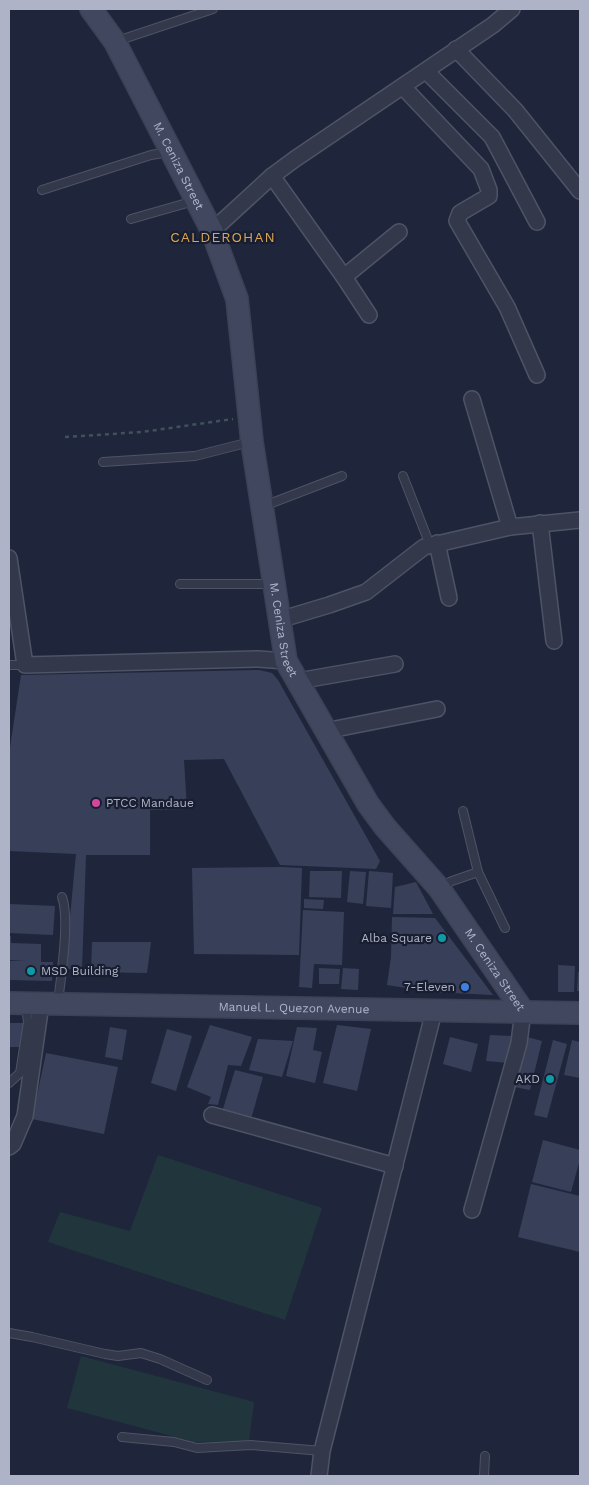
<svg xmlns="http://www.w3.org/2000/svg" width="589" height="1485" font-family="'Work Sans',sans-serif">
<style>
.green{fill:#21353c}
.building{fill:#384059}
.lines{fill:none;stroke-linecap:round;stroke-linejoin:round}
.lane-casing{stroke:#4e5366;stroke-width:10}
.street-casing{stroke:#4e5366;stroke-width:18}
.secondary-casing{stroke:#3c4255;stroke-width:24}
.path{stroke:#3f525a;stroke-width:2.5;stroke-dasharray:4 4;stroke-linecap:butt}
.lane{stroke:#33394b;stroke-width:8}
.street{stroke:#33394b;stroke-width:15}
.secondary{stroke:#41475f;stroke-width:21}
.hotel-dot{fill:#d1479c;stroke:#181e30;stroke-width:2}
.culture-dot{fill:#0f9aa8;stroke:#181e30;stroke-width:2}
.shop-dot{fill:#3f7fe0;stroke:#181e30;stroke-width:2}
.labels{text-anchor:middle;stroke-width:4.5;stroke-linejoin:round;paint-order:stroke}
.street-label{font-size:12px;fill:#aeb3c8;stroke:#181e30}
.poi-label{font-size:12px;fill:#aeb3c8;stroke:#181e30;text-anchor:end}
.neighbourhood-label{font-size:14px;letter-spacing:1px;fill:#dea653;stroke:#181e30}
</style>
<rect width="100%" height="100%" fill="#1f263b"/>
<!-- green -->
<g class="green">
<polygon points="158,1155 322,1208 285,1320 48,1242 60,1212 130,1231"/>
<polygon points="81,1356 254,1402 249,1441 194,1442 67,1408"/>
</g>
<!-- building -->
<g class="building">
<polygon points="259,670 272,673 278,680 380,861 376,869 280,865 224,759 184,760 187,809 150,810 150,855 86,855 82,969 65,969 76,854 9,851 9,754 21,675"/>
<polygon points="282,867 302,868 299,955 194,954 192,868"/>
<polygon points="310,871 342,871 341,898 309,897"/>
<polygon points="350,871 366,872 363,904 347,902"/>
<polygon points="369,871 393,873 391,908 366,906"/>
<polygon points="416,882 433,914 393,914 395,887"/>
<polygon points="304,899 324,900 323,909 304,908"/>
<polygon points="9,904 55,906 53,935 9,933"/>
<polygon points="303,910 344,912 342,965 314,964 312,988 299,987"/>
<polygon points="392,917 435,918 493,995 432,992 387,985 391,957"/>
<polygon points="9,936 11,936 11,943 41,944 41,962 53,962 52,981 9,980 9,961 26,961 9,960"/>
<polygon points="92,942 151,942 147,973 91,972"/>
<polygon points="558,965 575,966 574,992 558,992"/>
<polygon points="319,968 340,969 339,984 319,984"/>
<polygon points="343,968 359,969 358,990 341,989"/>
<polygon points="578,972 580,972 580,991 577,991"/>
<rect x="9" y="1023" width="14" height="24"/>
<polygon points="210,1025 252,1037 241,1066 228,1065 218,1105 208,1104 211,1097 187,1087"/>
<polygon points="337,1025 371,1029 357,1091 323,1083"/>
<polygon points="110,1027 127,1030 122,1060 105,1057"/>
<polygon points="297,1027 317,1028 313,1050 322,1052 315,1083 286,1076"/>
<polygon points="167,1029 192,1036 176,1091 151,1083"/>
<polygon points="490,1035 512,1036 509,1063 486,1061"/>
<polygon points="450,1037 478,1044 471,1072 443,1064"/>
<polygon points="527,1037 542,1041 530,1090 514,1087"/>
<polygon points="258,1039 293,1041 282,1077 249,1070"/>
<polygon points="553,1040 567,1044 547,1118 534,1115"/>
<polygon points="572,1040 580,1042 580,1078 564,1075"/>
<polygon points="46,1053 118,1067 104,1134 32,1119"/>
<polygon points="235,1070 263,1077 251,1119 222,1112"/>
<polygon points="543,1140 580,1150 580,1159 571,1192 532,1182"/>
<polygon points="531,1184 580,1196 580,1252 518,1237"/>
</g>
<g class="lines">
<defs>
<g id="lane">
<polyline points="117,41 213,9"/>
<polyline points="42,190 151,155 169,152"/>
<polyline points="131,219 194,201"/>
<polyline points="103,462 195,456 250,442"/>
<polyline points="403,476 430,545"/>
<polyline points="264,506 342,476"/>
<polyline points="180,584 272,584"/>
<polyline points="9,665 25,665"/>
<polyline points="478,872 505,928"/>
<polyline points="440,887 452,881 478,872 463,811"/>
<path d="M58 1002C61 977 70 919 62 897"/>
<polyline points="9,1083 20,1073 28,1022 26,1006"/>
<polyline points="9,1333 32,1337 105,1354 118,1356 141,1353 160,1359 207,1380"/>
<polyline points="122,1437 174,1442 197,1448 251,1445 322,1451"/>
<polyline points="484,1476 485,1456"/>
</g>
<g id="street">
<polyline points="456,49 515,110 580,191"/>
<polyline points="426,71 492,137 537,222"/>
<polyline points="403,87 481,169 489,190 489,196 460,213 457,221 507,307 537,375"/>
<polyline points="272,176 344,277 369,315"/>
<polyline points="212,231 272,176 295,159 493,25 512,9"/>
<polyline points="344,277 399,232"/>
<polyline points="472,399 510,527"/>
<polyline points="540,523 554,641"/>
<polyline points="437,543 449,598"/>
<polyline points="9,558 25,665 258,659 286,661"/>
<polyline points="279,620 329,605 366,592 424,547 510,527 580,520"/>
<polyline points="298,681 395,664"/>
<polyline points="325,731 437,709"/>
<polyline points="212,1115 395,1166"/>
<polyline points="9,1147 13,1144 25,1116 41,1004"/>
<polyline points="472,1210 519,1043 523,1011"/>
<polyline points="319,1476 322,1451 434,1011"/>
</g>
<g id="secondary">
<path id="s1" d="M91 9 115 42 212 231 237 299 252 442 286 661 368 804 385 827 439 888 523 1011"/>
<path id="s2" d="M9 1003 580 1013"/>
</g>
</defs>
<!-- lane casing -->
<use href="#lane" class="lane-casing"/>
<!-- street casing -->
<use href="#street" class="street-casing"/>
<!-- secondary casing -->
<use href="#secondary" class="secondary-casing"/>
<!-- path -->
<polyline class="path" points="65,437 142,432 233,419"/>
<!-- lane -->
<use href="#lane" class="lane"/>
<!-- street -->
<use href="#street" class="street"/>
<!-- secondary -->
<use href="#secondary" class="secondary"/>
</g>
<!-- markers -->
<circle class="hotel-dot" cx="96" cy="803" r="5"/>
<g class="culture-dot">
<circle cx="442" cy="938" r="5"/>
<circle cx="31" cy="971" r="5"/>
<circle cx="550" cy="1079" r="5"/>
</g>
<circle class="shop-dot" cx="465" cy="987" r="5"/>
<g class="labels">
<!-- street labels -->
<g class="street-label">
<text dy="4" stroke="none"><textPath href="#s1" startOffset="180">M. Ceniza Street</textPath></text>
<text dy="4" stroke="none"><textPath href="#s1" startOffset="660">M. Ceniza Street</textPath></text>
<text dy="4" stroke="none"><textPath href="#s1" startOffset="1065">M. Ceniza Street</textPath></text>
<text dy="4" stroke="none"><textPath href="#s2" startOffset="285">Manuel L. Quezon Avenue</textPath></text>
</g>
<!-- poi labels -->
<g class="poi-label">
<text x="106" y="807" text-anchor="start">PTCC Mandaue</text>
<text x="432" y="942">Alba Square</text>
<text x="41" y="975" text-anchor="start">MSD Building</text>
<text x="455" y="991">7-Eleven</text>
<text x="540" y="1083">AKD</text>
</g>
<!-- neighbourhood labels -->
<g class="neighbourhood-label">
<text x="223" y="242">CALDEROHAN</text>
</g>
</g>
<!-- border -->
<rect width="589" height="1485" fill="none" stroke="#aeb3c8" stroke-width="20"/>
</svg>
